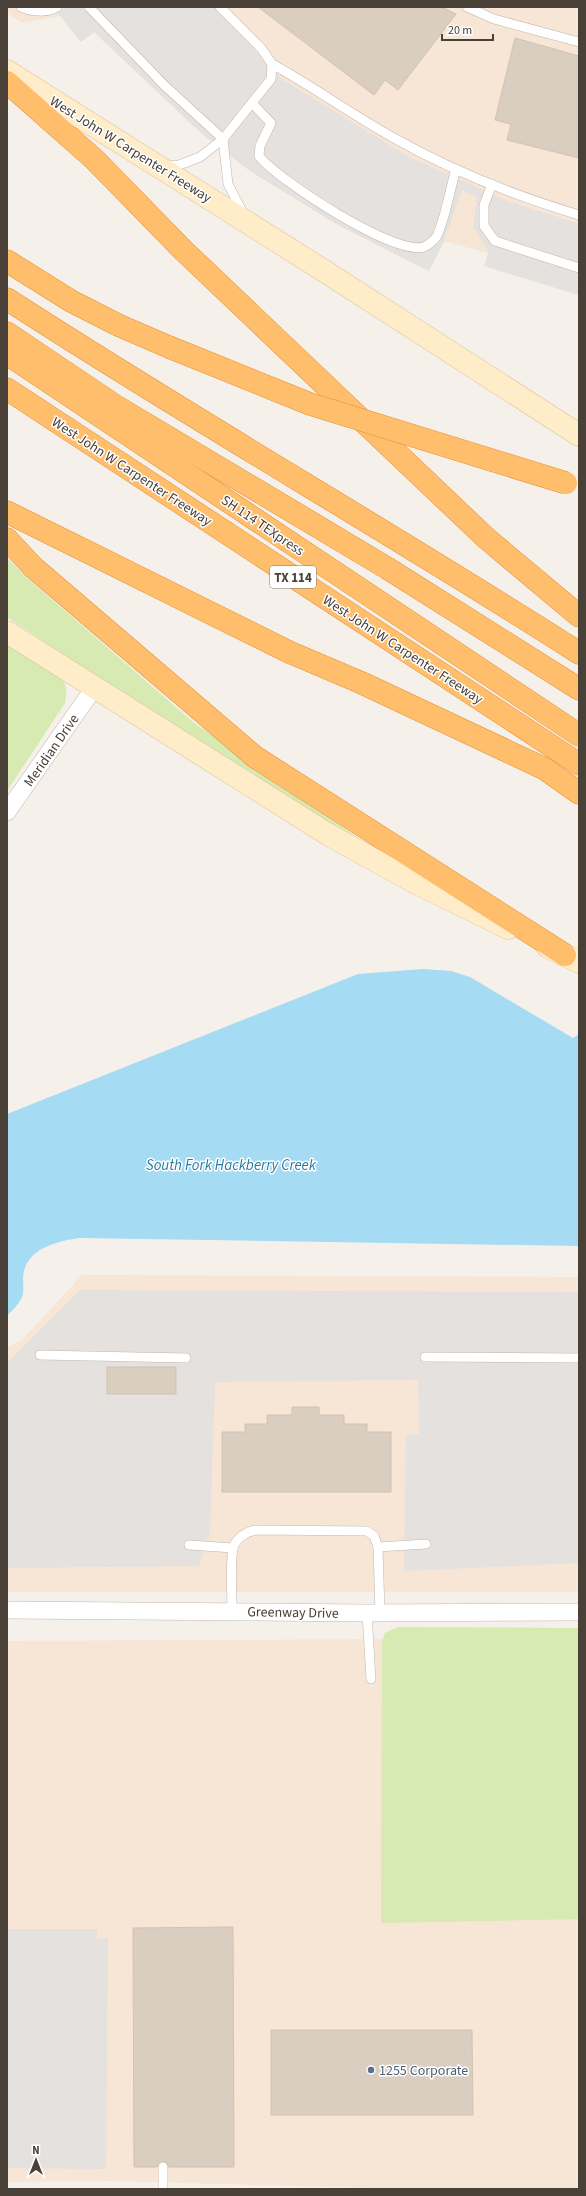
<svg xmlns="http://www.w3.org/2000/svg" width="586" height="2196" font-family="'Source Sans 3',sans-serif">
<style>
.commercial{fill:#f7e5d5}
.green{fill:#d7eab1}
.parking{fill:#e4e1de}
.water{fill:#a5dbf3}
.building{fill:#dacec1;stroke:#d2c2b1}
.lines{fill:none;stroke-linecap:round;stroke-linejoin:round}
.lane-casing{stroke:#c1b7ac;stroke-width:10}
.street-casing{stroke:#c1b7ac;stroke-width:18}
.secondary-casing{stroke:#d9c29a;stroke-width:23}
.highway-casing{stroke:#e39136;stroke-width:23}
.lane{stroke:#fff;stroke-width:9}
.street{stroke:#fff;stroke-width:17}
.secondary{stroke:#ffedca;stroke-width:22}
.highway{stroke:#ffbe6b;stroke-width:22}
.highway-bridge-casing{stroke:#e39136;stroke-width:23;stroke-linecap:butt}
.highway-bridge{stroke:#ffbe6b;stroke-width:22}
.service-dot{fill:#5c6f8a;stroke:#fff;stroke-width:1.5}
.labels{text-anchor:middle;stroke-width:3;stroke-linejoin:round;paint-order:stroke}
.shield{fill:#fff;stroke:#807973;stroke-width:1}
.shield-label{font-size:13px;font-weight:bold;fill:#494037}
.street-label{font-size:14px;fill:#494037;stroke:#fff}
.service-label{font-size:14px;fill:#4e5e75;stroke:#fff;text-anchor:start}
.water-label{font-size:15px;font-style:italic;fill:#287aa1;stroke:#fff}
</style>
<rect width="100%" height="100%" fill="#f5f0ea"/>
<!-- commercial -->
<g class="commercial">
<polygon points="7,7 579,7 579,295 484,266 488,253 444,241 429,271 338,225 250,171 202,134 94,32 81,42 60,16 22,23 7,13"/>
<polygon points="82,1275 579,1277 579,1592 7,1592 7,1347 21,1341"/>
<polygon points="393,1639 579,1915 579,2189 402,2189 111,2181 7,2182 7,1641"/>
</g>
<!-- green -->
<g class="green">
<polygon points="7,558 26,577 193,722 381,854 228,763 7,617"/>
<path d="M7 642C21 651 58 669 65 684 67 690 66 697 65 703L7 791Z"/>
<polygon points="398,1627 579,1628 579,1919 381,1923 382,1642 385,1633"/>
</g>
<!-- parking -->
<g class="parking">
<polygon points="53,7 214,7 283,80 411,158 505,200 579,224 579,295 484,266 489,253 473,227 477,197 462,190 444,241 429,271 338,225 250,171 202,134 94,32 81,42"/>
<polygon points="80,1290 579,1292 579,1563 404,1571 406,1435 419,1434 418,1380 215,1382 210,1532 199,1566 7,1568 7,1363"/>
<polygon points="7,1929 97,1929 97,1939 108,1938 106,2169 7,2168"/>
</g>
<!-- water -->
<path class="water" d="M423 969 451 971 470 977 573 1038 579 1034V1246L80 1238C59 1241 30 1247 24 1271 22 1278 24 1286 23 1293 22 1301 13 1310 7 1316V1114L358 974Z"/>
<!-- building -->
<g class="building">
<polygon points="258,7 442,7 456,14 398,90 385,80 374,95"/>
<polygon points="515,38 579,56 579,158 507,140 511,124 495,120"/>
<rect x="107" y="1367" width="69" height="27"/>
<polygon points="292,1407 319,1407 319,1415 344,1415 344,1424 367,1424 367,1432 391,1432 391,1492 222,1492 222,1432 245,1432 245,1424 267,1424 267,1415 292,1415"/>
<polygon points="233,1927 234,2167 169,2167 166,2162 163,2161 157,2167 134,2167 133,1928"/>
<polygon points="271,2030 472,2030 473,2115 271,2115"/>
</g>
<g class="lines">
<defs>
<g id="lane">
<path d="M21 7C31 12 48 13 57 7"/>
<polyline points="89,7 164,85 223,139 228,184 244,215"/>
<path d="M220 7 261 48 272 64C314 87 352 115 394 138 452 171 516 196 579 215"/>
<polyline points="467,7 494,19 579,42"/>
<path d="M252 103 271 123 260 146 259 156C276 179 400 260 426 246 429 244 435 239 437 236 446 216 450 189 456 169"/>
<polyline points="166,166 179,165 200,157 223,139 271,79 272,64"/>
<polyline points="492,184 484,205 484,226 495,241 579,268"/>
<polyline points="40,1355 186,1358"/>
<polyline points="425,1357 579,1358"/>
<polyline points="189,1545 233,1548"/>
<polyline points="378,1547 426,1544"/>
<path d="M232 1611C232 1595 230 1563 233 1548 236 1538 246 1532 256 1530L367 1531 374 1536 378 1547 380 1613"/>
<polyline points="367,1613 371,1679"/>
<polyline points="163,2189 163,2167"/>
</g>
<g id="street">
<polyline points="7,812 94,688"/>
<polyline points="7,1610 367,1613 579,1612"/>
</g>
<g id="secondary">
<polyline points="7,71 329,274 579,435"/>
<polyline points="7,632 329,835 418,884 508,928"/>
<polyline points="548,947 579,962"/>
</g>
<g id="highway">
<polyline points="7,82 94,159 184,251 486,538 579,616"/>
<polyline points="7,261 71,301 118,325 169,347"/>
<path d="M7 299C195 421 390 532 579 653"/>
<polyline points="7,333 114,405 387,568 579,689"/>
<polyline points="7,354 579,735"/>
<polyline points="7,389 579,764"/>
<polyline points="7,512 289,652 362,683 545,769 579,793"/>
<polyline points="7,539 33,567 255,757 565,955"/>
</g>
</defs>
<!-- lane casing -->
<use href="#lane" class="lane-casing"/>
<!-- street casing -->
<use href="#street" class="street-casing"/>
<!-- secondary casing -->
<use href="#secondary" class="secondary-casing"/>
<!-- highway casing -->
<use href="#highway" class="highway-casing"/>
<!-- lane -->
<use href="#lane" class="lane"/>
<!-- street -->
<use href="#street" class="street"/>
<!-- secondary -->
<use href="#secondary" class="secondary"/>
<!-- highway -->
<use href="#highway" class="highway"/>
<defs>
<polyline id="highway-bridge" points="169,347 310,404 566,483"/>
</defs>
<!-- highway-bridge casing -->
<use href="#highway-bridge" class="highway-bridge-casing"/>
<!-- highway-bridge -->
<use href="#highway-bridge" class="highway-bridge"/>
</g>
<!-- markers -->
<circle class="service-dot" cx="371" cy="2070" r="4"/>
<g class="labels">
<!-- shield labels -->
<rect class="shield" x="270" y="566" width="46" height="22" rx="3"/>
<g class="shield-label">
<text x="293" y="582">TX 114</text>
</g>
<!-- street labels -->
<g class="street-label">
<text transform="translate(131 149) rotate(32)" y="5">West John W Carpenter Freeway</text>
<text transform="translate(132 471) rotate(33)" y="5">West John W Carpenter Freeway</text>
<text transform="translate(263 525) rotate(34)" y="5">SH 114 TEXpress</text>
<text transform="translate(403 649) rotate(33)" y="5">West John W Carpenter Freeway</text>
<text transform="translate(51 750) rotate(-55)" y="5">Meridian Drive</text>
<text transform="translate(293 1612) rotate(1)" y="5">Greenway Drive</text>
</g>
<!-- service labels -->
<g class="service-label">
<text x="379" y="2075">1255 Corporate</text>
</g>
<!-- water labels -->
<g class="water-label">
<text x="231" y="1170">South Fork Hackberry Creek</text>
</g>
</g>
<!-- border -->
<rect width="586" height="2196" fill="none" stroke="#494037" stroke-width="16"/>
<!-- north arrow -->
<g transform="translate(36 2160)" stroke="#ffffff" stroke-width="3" paint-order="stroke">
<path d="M0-3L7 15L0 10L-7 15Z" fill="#494037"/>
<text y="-6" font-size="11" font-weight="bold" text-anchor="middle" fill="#494037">N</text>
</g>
<!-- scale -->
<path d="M442 34v6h51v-6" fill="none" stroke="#494037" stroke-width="2"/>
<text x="448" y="34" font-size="12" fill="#494037" stroke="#ffffff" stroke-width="3" paint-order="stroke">20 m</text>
</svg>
